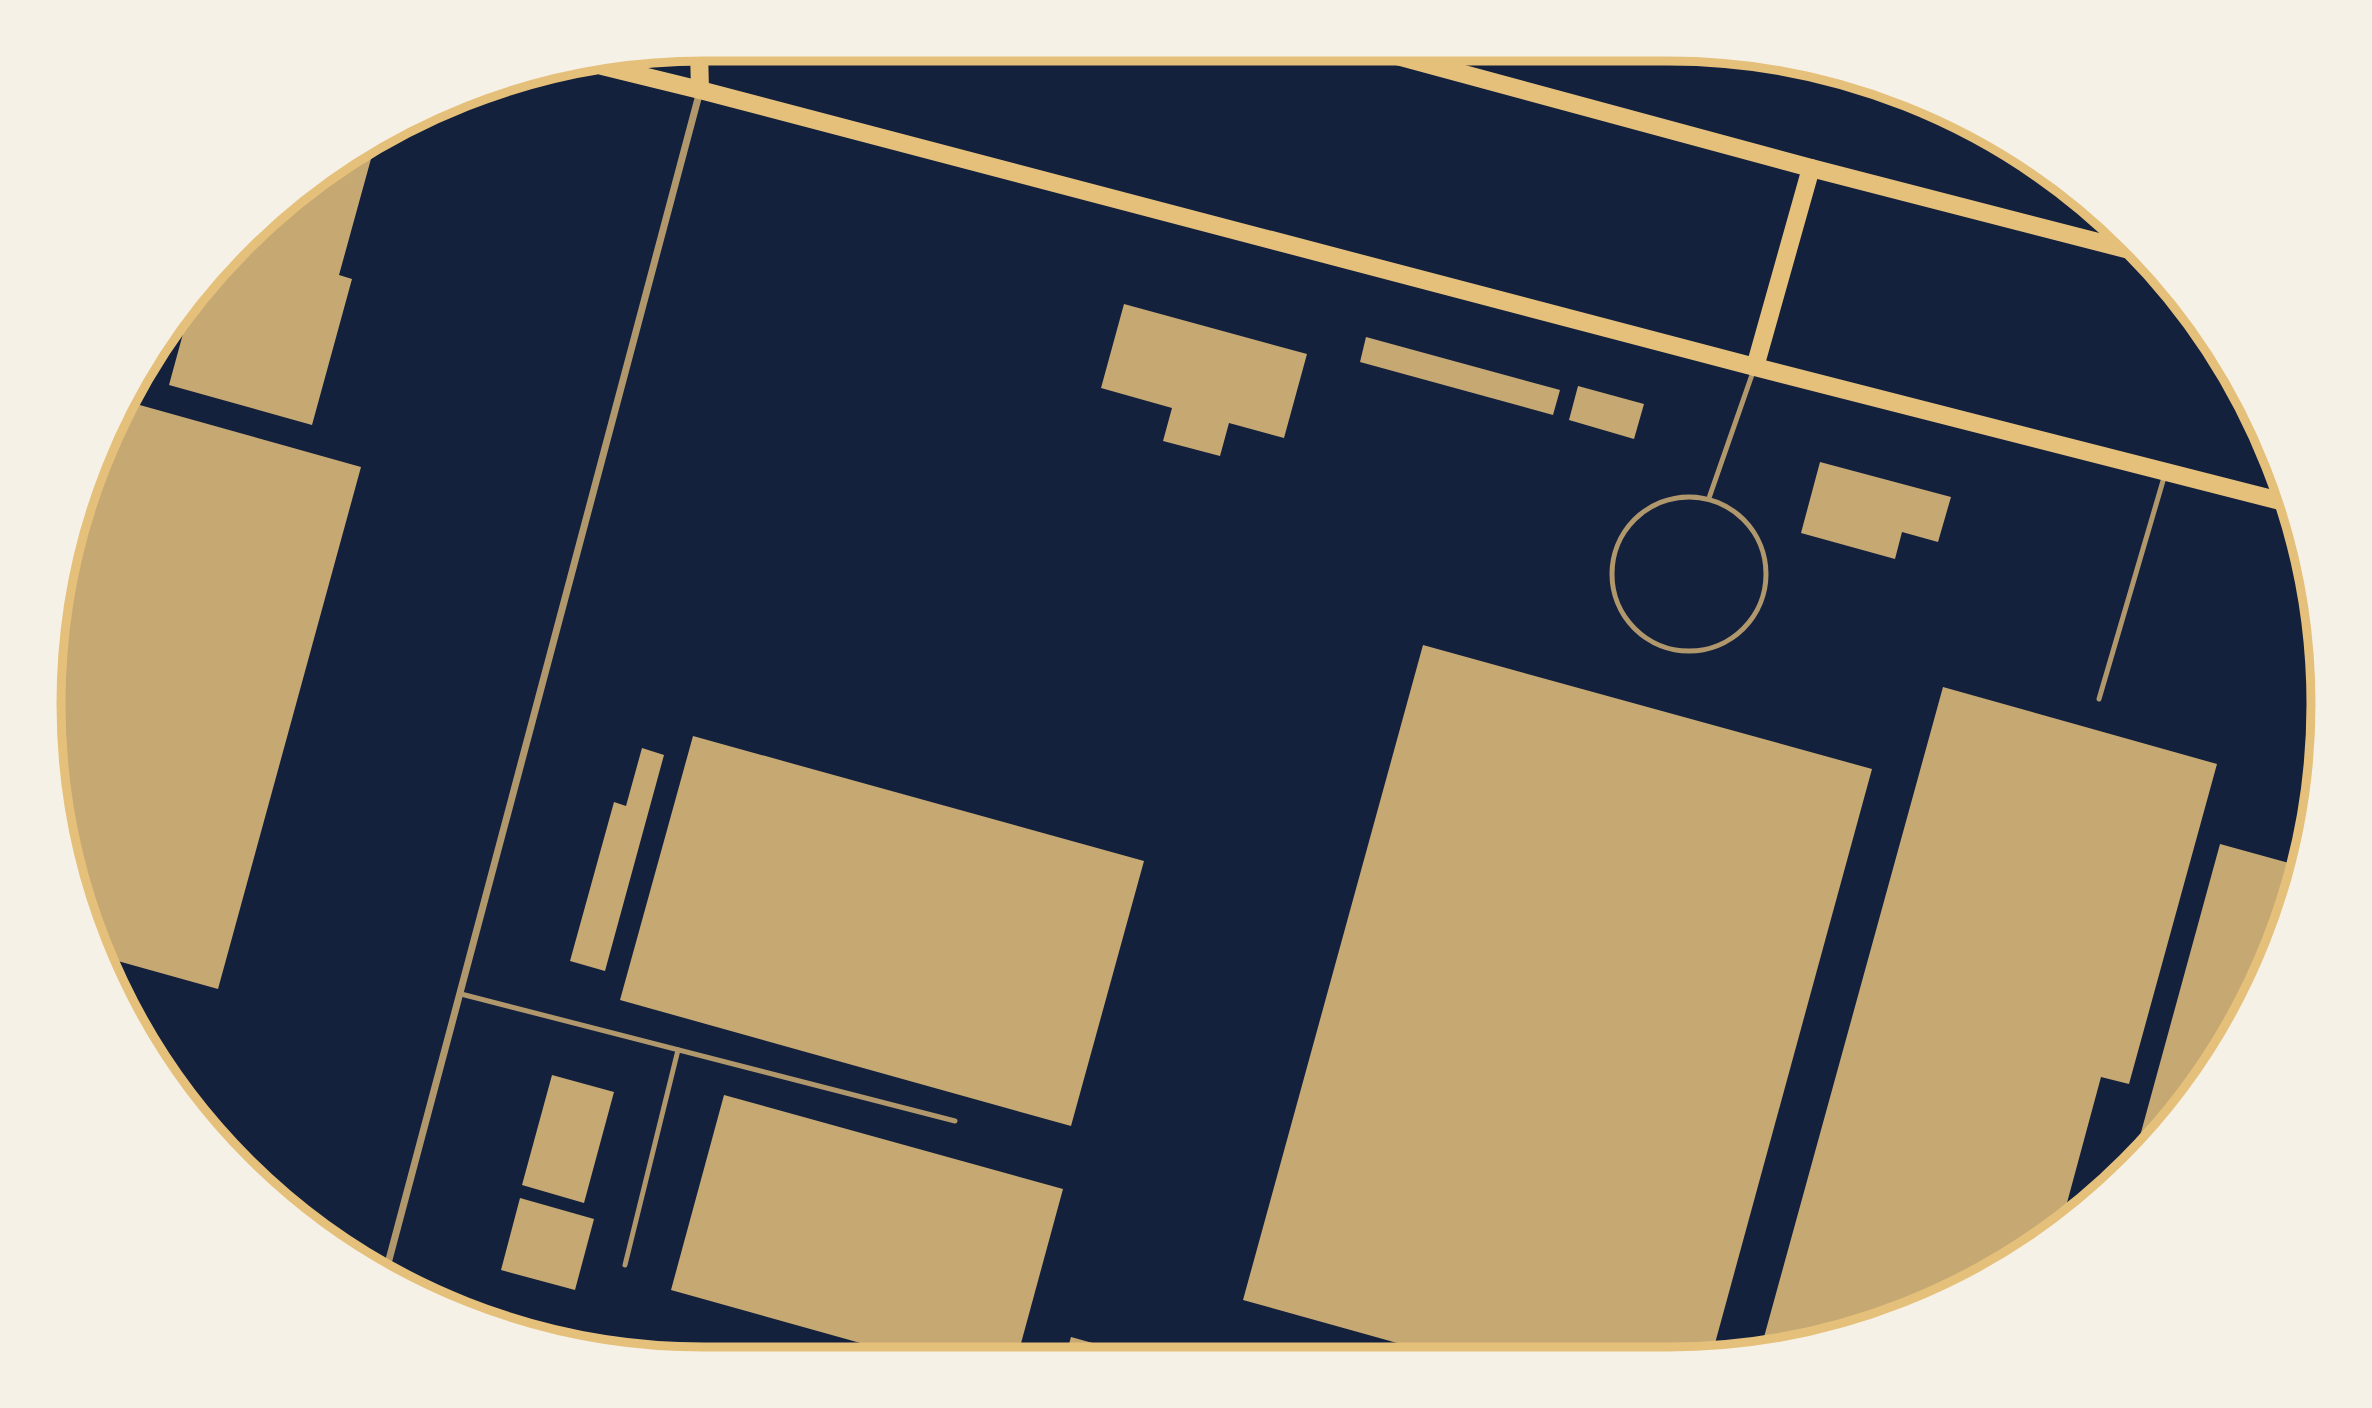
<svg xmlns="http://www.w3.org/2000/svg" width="2372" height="1408" font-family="Quicksand,sans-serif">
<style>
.building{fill:#c6a872}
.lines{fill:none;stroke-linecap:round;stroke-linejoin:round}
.service{stroke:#b1986c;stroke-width:5}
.minor{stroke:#b1986c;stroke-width:7}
.primary{stroke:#e5c07b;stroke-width:18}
.rim{fill:none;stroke:#e5c07b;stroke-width:9}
</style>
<rect width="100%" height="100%" fill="#14213d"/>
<!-- building -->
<g class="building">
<polygon points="374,148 339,275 352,279 312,425 169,385 190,308 306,184"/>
<polygon points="1124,304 1307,354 1284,438 1229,423 1220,456 1163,441 1172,408 1101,388"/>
<polygon points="1366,337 1560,390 1553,415 1360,362"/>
<polygon points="1578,386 1644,404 1634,439 1569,420"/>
<polygon points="129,402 361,467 218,989 107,958 84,915 49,704 84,494"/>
<polygon points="1820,462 1951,497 1938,542 1902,532 1895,559 1801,533"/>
<polygon points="1423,645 1872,769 1711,1358 1451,1358 1243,1300"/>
<polygon points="1943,687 2217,764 2129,1084 2101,1077 2061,1225 1995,1271 1878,1324 1761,1348"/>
<polygon points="693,736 1144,861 1071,1126 620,1000"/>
<polygon points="642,748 664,755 605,971 570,961 614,802 626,806"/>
<polygon points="2220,844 2300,866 2273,955 2212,1068 2134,1158"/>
<polygon points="552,1075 614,1092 584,1203 522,1185"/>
<polygon points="724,1095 1063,1189 1017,1358 914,1358 671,1290"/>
<polygon points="520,1198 594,1219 575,1290 501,1270"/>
<polygon points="1071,1337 1143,1357 1143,1358 1065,1358"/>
</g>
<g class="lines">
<!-- service -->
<g class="service">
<circle cx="1689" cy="574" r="77"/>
<polyline points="1709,498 1754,369"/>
<polyline points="2099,699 2165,474"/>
<polyline points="461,994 955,1121"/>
<polyline points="625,1265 678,1050"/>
</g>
<!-- minor -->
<polyline class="minor" points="386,1271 700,91"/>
<!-- primary -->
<g class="primary">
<polyline points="699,50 700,90"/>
<polyline points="1375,50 1811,168 2141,253"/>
<polyline points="602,66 700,90 1755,367 2288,503"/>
<polyline points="1755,367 1811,168"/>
</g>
</g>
<!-- crop -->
<path d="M0 0H2372V1408H0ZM704 61H1668A643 643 0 0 1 2311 704V704A643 643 0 0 1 1668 1347H704A643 643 0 0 1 61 704V704A643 643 0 0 1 704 61Z" fill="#f6f1e7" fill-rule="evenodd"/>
<path class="rim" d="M704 61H1668A643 643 0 0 1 2311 704V704A643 643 0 0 1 1668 1347H704A643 643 0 0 1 61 704V704A643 643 0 0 1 704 61Z"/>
</svg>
